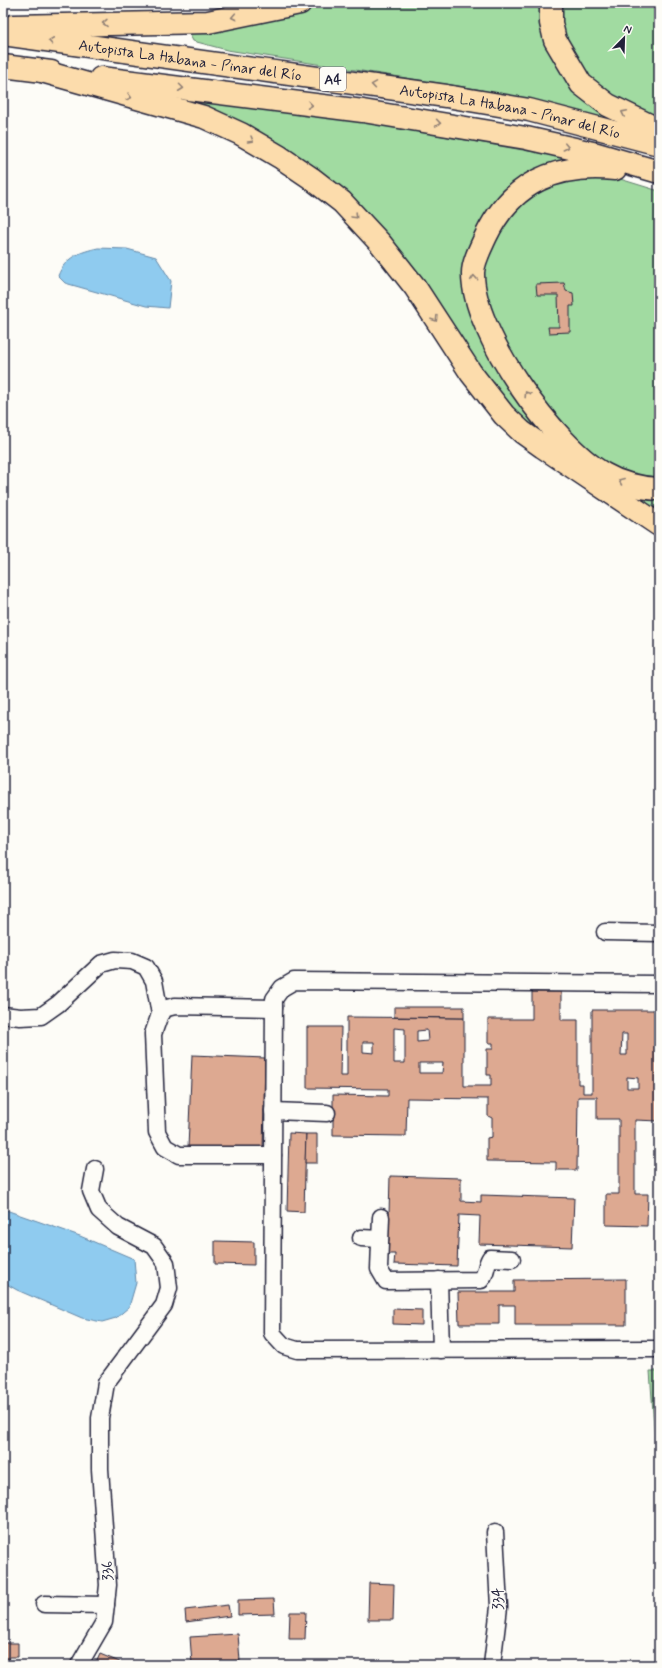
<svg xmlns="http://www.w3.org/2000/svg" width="662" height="1668" font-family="Mynerve,sans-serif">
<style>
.green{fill:#a1dba1;stroke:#627e6e}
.water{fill:#8fcbef;stroke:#6387a7}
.building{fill:#dda991;stroke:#22223b;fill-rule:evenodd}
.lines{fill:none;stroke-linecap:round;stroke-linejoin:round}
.minor-casing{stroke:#22223b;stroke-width:19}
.highway-casing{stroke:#22223b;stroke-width:25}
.minor{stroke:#fdfcf7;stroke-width:16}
.highway{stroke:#fcdcac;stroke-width:22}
.oneway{stroke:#8f7f74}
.labels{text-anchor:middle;stroke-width:3;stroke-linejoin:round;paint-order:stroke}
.shield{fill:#fdfcf7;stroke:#646373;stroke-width:1}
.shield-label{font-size:14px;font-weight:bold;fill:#22223b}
.street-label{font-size:15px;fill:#22223b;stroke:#fdfcf7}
</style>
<rect width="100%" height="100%" fill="#fdfcf7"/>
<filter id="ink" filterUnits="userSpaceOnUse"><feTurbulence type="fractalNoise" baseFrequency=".025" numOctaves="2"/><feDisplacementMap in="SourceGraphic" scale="8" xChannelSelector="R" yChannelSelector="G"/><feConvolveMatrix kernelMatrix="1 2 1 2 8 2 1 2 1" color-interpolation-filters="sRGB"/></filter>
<g filter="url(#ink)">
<!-- green -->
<g class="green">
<polygon points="321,3 544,3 544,24 623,123 477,89 227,50 193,41 186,27"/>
<polygon points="557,3 659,3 659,119 611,100 566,51"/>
<polygon points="180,99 312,113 574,159 543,170 466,273 562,444 659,493 659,519 520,420 362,217"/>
<polygon points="607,175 659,191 659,482 611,470 584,449 530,385 497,333 483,294 483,269 488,244 535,189 570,177"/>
<polygon points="650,1371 659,1371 659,1496"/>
</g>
<!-- water -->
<g class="water">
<path d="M98 248 127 249 156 257 171 281 168 308 146 306 65 283 58 276C65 257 80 252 98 248Z"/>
<polygon points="3,1209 80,1236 134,1259 136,1283 129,1307 116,1318 102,1322 82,1318 17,1290 3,1282"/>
</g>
<!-- building -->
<g class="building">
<polygon points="564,283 566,291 573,293 574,306 570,306 570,332 549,333 548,327 559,327 558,295 537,295 536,284"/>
<path d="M532 992H561V1020H578V1084H583V1093H592V1010H659V1121L635 1120V1194H648L647 1226 606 1225V1194H619V1119H597V1097H578L577 1170H556V1162L487 1161V1138L492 1137V1118L488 1116V1099L407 1098 406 1136 333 1135V1095L388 1096V1089L307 1088V1027H341L340 1076H347V1017L464 1018V1086H491V1075H487V1049H493V1043H488V1019H532ZM394 1028 405 1029V1063H394ZM427 1030 428 1041 417 1042V1031ZM622 1034H627V1055H621ZM363 1042H374V1053L363 1052ZM419 1063H443L442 1073H419ZM627 1077 638 1078V1088H627Z"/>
<polygon points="394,1007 464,1007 464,1018 394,1017"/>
<polygon points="192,1055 265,1058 263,1150 188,1148"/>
<polygon points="289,1133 306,1134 304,1212 287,1211"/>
<polygon points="306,1134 317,1134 317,1163 305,1163"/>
<polygon points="390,1176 461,1178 461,1201 481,1202 481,1195 574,1198 572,1247 479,1244 480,1216 459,1215 457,1266 394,1264 395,1254 388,1254"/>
<polygon points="215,1241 254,1242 254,1265 215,1264"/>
<polygon points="626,1279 626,1325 515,1325 515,1305 499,1305 499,1324 459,1324 458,1292 514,1292 514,1280"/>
<polygon points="393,1309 422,1310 422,1325 393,1324"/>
<polygon points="369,1583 394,1584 393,1620 368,1620"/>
<polygon points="274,1599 275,1614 238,1615 238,1600"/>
<polygon points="228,1605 230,1616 186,1622 185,1610"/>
<polygon points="290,1612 306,1612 305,1639 289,1639"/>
<polygon points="238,1634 240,1661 192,1664 190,1637"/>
<polygon points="3,1643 18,1643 18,1657 9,1657 8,1665 3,1665"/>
<polygon points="100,1654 122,1663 121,1665 95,1665"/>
</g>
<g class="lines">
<defs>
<g id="minor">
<polyline points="605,932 659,933"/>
<polyline points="659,984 294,981 282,988 274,999 272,1333 284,1346 297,1350 659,1349"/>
<polyline points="3,1015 20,1017 41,1016 58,1004 101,964 115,960 132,961 146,967 154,981 160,1014"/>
<polyline points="273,1111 327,1113"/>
<polyline points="273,1155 179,1155 165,1147 157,1132 153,1034 160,1014 167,1008 175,1006 274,1008"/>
<path d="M381 1217 379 1269 386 1281 481 1280C487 1273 485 1266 490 1258L512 1259"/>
<polyline points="361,1238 380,1239"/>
<polyline points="439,1280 441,1350"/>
<polyline points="44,1604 106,1605"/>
<polyline points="79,1665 104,1622 108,1585 100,1469 100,1418 106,1383 164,1305 169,1288 166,1263 154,1246 118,1227 99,1210 91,1191 95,1169"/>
<polyline points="492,1665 499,1607 495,1532"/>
</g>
<g id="highway">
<polyline points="551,3 551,23 555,40 581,84 608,105 659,130"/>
<polyline points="13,26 208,22 300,3"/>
<path id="s1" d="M3 34 446 96 529 110 659 144"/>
<polyline points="3,66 51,72"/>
<polyline points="38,70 204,117 241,134 280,157 311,178 342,202 381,244 415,287 471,373 504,415 522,432 543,447 659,525"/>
<polyline points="101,78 363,111 526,138 597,154 659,172"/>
<path d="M615 169C557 163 512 182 486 236 481 247 473 262 473 273 472 332 554 446 604 474 621 484 640 488 659 489"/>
</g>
</defs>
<!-- minor casing -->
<use href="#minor" class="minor-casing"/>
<!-- highway casing -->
<use href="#highway" class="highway-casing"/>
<!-- minor -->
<use href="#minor" class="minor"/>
<!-- highway -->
<use href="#highway" class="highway"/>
</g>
<!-- one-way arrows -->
<defs><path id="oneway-chevron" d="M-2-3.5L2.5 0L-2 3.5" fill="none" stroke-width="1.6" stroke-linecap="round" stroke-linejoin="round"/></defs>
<g class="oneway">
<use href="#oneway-chevron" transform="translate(234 17) rotate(169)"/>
<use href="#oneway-chevron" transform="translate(105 23) rotate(179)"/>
<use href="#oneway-chevron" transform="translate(51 41) rotate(-172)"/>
<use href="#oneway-chevron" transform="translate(374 85) rotate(-171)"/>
<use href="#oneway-chevron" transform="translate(181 88) rotate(7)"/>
<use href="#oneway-chevron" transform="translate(129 97) rotate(15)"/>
<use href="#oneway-chevron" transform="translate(310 105) rotate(7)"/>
<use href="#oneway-chevron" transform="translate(624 113) rotate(-154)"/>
<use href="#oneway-chevron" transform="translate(438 123) rotate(9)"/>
<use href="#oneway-chevron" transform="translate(251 140) rotate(30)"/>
<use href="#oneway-chevron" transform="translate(566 147) rotate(13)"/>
<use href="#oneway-chevron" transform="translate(355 216) rotate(47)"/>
<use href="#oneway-chevron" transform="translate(474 278) rotate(-95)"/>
<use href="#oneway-chevron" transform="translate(435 319) rotate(58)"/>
<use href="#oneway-chevron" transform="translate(527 394) rotate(-123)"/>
<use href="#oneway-chevron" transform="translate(621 481) rotate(-158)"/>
</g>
</g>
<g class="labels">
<!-- shield labels -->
<rect class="shield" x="320" y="67" width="26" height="24" rx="3"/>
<g class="shield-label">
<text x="333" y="84">A4</text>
</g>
<!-- street labels -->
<g class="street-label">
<text dy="5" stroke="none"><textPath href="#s1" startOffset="189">Autopista La Habana - Pinar del Río</textPath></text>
<text dy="5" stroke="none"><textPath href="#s1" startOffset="513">Autopista La Habana - Pinar del Río</textPath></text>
<text transform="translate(107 1571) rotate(-93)" y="5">336</text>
<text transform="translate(498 1599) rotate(-90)" y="5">334</text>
</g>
</g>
<!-- margin -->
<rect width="662" height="1668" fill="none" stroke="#fdfcf7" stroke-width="16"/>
<rect x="8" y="8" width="646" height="1652" fill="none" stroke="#22223b" stroke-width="1.5" filter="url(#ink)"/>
<!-- north arrow -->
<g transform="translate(624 38) rotate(23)" stroke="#fdfcf7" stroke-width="3" paint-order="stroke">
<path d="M0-3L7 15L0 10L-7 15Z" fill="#22223b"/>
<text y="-6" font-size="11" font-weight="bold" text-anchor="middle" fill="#22223b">N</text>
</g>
</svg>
